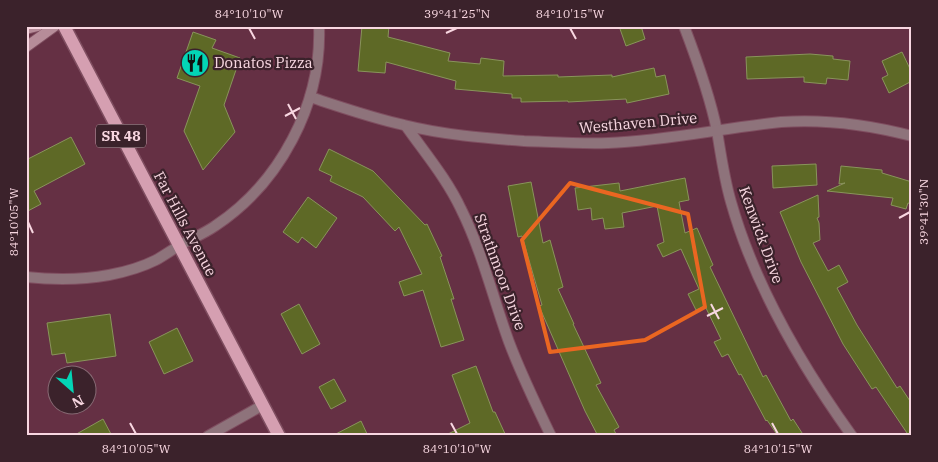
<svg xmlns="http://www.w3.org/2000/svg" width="938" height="462" font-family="'IBM Plex Serif',serif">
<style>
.building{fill:#5e6926;stroke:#89945b}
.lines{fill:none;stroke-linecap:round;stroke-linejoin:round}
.minor-casing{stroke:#7f4e60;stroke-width:12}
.secondary-casing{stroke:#7f4e60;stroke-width:12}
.primary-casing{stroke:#7f4e60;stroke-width:15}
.minor{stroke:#8e737b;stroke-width:10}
.secondary{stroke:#b68c99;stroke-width:10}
.primary{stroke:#d59fb1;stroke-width:12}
.marked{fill:none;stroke:#ea6621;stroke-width:4;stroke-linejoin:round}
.ticks{fill:none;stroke:#f8d7e1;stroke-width:2}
.labels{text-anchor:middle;stroke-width:4.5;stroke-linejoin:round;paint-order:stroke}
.shield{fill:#3b222b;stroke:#bfa1aa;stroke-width:1}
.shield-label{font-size:14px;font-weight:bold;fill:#f8d7e1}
.poi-label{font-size:15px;fill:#f8d7e1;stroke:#3b222b;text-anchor:start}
.street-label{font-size:15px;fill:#f8d7e1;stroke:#3b222b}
.neatline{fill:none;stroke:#f8d7e1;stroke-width:2}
.ticks-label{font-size:12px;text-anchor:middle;fill:#f8d7e1}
</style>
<rect width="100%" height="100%" fill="#653044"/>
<!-- building -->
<g class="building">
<polygon points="362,26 389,26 388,37 450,53 448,61 480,64 481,58 504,61 503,76 558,75 558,77 612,75 612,77 654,68 656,77 665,75 669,94 627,103 626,99 568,102 568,101 521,102 521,98 512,98 512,94 455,89 456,81 386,62 385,73 358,71"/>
<polygon points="619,26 641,26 645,39 626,46"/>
<polygon points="193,32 216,40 212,48 240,58 224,105 235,132 203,170 184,131 200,86 177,78"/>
<polygon points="902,52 912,73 912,81 889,93 882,78 888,75 882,61"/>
<polygon points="810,54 833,56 833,59 850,61 848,80 827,78 826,84 804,82 804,77 747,79 746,57"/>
<polygon points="71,137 85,164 34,191 41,204 26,212 26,160"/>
<polygon points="329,149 373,171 425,225 427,224 442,256 440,257 454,299 451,299 464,340 441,347 423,290 404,296 399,282 422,274 399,227 395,231 363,197 330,181 332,176 319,170"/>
<polygon points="816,164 817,185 773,188 772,166"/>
<polygon points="841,166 882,170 882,173 912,182 912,204 908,203 906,209 891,205 893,198 827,191 845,183 839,184"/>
<polygon points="685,178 689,200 679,202 685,233 697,228 713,265 710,267 763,377 766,375 791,421 793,419 804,436 778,436 767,420 766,421 741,374 739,375 728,354 722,357 714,342 721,339 705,306 696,310 688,294 699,289 681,249 663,257 657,245 664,242 657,206 622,213 624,227 605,229 603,218 592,220 591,208 578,210 575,188 619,183 620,191"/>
<polygon points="531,182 543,243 550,240 563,287 558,289 574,324 573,324 601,383 596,385 619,427 614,430 617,436 598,436 585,411 539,306 542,305 522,236 518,237 508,186"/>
<polygon points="818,195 819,217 817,218 819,223 820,240 813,243 828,271 839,265 848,282 837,288 857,325 897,388 900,386 912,404 912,436 909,436 876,387 872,389 843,344 801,262 780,212"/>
<polygon points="308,197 337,218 316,248 302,237 298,243 283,232"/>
<polygon points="299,304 320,344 302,354 281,314"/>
<polygon points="110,314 116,356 67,363 65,353 52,355 47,323"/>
<polygon points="177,328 193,361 164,374 149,342"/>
<polygon points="476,366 493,412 495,412 506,436 444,436 470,423 452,375"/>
<polygon points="334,379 346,401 331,409 319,387"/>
<polygon points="103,419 112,436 73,436"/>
<polygon points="361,421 368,436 332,436"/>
</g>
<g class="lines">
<defs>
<g id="minor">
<path d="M684 26C697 60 710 96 717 131 721 155 724 178 731 202 755 287 801 365 852 436"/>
<path d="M310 97C341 107 372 118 404 125 444 135 484 138 524 141 552 142 580 144 608 143 666 141 723 128 781 122 823 119 870 125 912 136"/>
<path d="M406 126C425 153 447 179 461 209 482 251 493 298 509 342 521 374 536 405 551 436"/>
<path d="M26 277C54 280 82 280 109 275 125 272 142 267 156 260 165 255 173 249 182 244 193 238 205 233 215 226 280 183 322 104 319 26"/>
<polyline points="208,436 263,405"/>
</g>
<g id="secondary">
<polyline points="26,29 38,26"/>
<polyline points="26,47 55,26"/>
</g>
<polyline id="primary" points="64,26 279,436"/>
</defs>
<!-- minor casing -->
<use href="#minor" class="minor-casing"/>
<!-- secondary casing -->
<use href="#secondary" class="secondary-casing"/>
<!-- primary casing -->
<use href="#primary" class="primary-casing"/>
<!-- minor -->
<use href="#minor" class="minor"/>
<!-- secondary -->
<use href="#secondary" class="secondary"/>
<!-- primary -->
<use href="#primary" class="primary"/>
</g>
<!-- marked area -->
<path class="marked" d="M570 183 688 214 705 307 645 340 550 352 522 240Z"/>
<!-- ticks -->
<path class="ticks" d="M249 28 255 39M570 28 576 39M446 33 457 28M288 104 296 119M285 116 300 108M899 218 910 212M28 222 33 233M711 304 719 319M707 316 723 308M130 423 136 434M451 423 457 434M772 423 778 434"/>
<!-- icons -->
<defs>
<symbol id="restaurant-disc" viewBox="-11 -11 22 22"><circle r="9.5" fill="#03d5b6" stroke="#3b222b"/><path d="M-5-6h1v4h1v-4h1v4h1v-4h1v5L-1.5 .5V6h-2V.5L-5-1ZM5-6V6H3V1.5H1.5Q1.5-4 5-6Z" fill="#111"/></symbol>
</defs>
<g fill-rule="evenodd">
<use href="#restaurant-disc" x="179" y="47" width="32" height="32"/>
</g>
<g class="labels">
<!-- shield labels -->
<rect class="shield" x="96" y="124.5" width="50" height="23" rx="4"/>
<g class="shield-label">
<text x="121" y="141">SR 48</text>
</g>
<!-- poi labels -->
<g class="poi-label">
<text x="214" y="68">Donatos Pizza</text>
</g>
<!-- street labels -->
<g class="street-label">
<text transform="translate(638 123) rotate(-5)" y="5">Westhaven Drive</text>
<text transform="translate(185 224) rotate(62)" y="5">Far Hills Avenue</text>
<text transform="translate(761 235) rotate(70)" y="5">Kenwick Drive</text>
<text transform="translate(500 272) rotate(70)" y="5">Strathmoor Drive</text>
</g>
</g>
<!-- border -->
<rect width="938" height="462" fill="none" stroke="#3b222b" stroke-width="55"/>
<!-- north arrow -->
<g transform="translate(72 390) rotate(153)"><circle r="24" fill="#3b222b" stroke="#876a74"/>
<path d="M0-4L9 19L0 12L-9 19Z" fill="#03d5b6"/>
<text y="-8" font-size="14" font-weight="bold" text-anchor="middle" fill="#f8d7e1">N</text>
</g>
<rect x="28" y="28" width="882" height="406" class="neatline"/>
<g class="ticks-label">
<text x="249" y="18">84°10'10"W</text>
<text x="457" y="18">39°41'25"N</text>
<text x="570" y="18">84°10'15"W</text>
<text transform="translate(924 212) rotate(-90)" y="4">39°41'30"N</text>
<text transform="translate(14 222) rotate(-90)" y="4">84°10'05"W</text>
<text x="136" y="453">84°10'05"W</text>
<text x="457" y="453">84°10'10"W</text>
<text x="778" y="453">84°10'15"W</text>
</g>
</svg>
